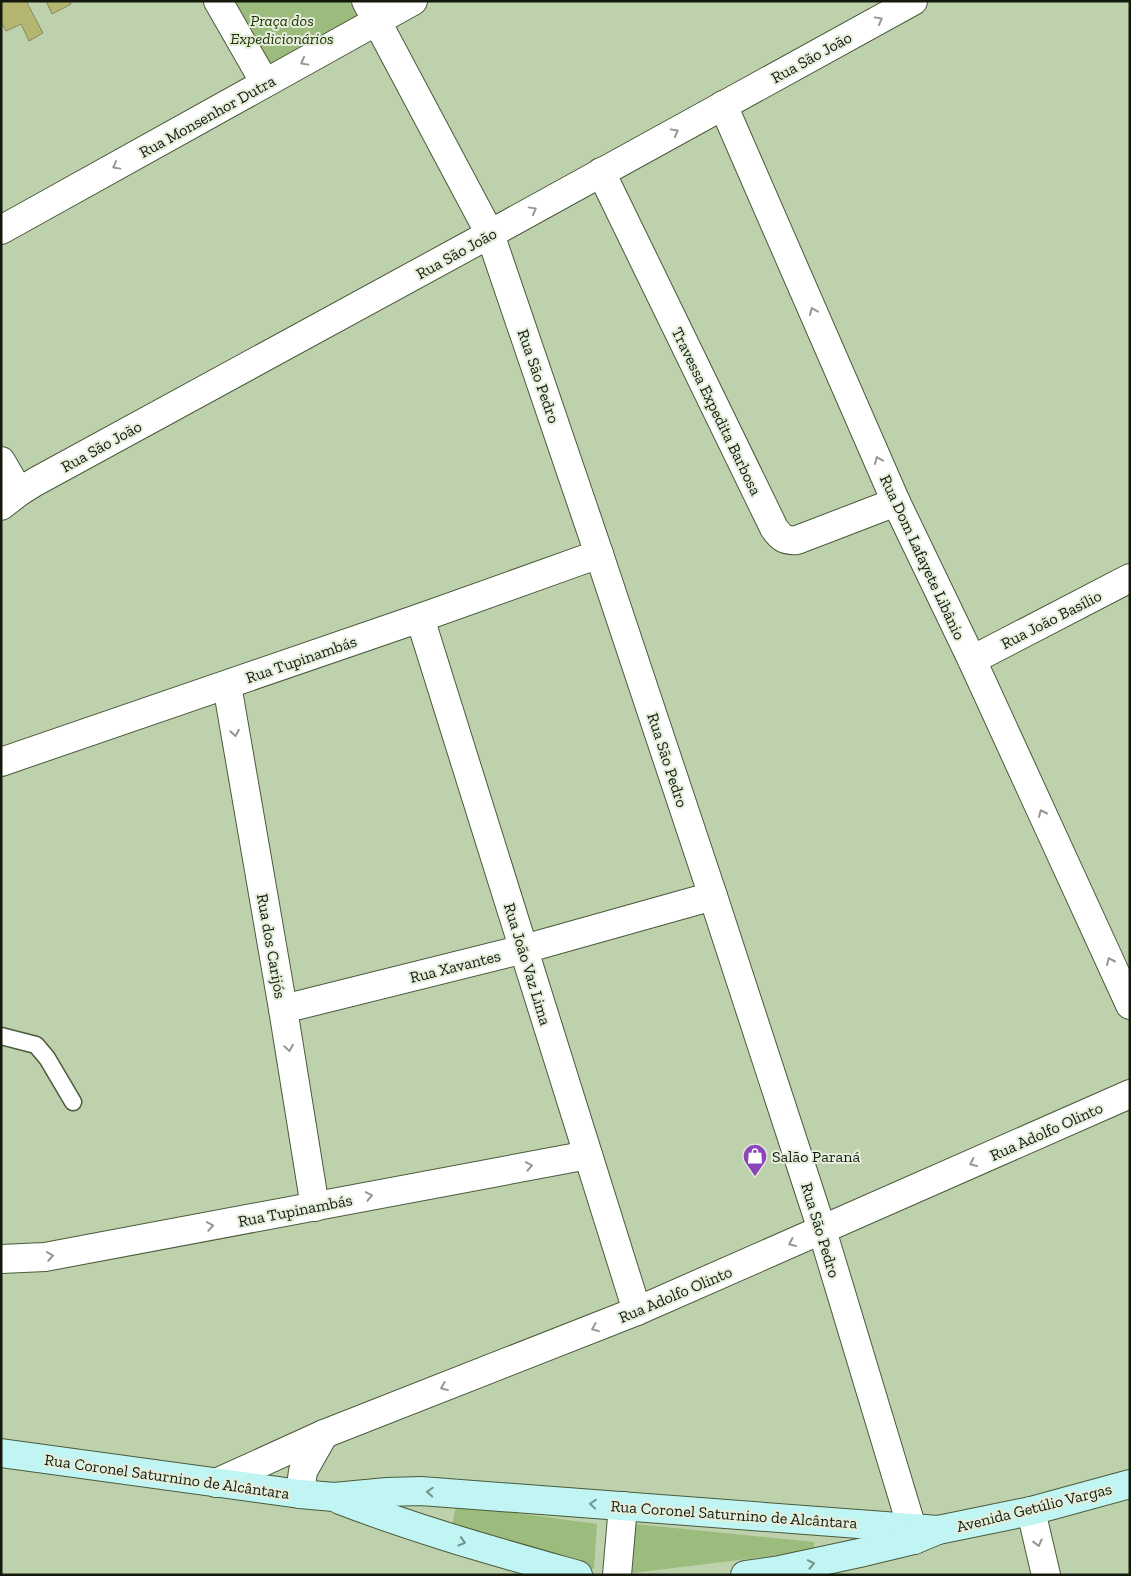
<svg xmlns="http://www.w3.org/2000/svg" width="1131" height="1576" font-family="'Zilla Slab',serif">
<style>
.green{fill:#9cbc7e}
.building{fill:#b5b771;stroke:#868863}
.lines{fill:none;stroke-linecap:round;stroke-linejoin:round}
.lane-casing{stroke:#4a5a3a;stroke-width:19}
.street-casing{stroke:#4a5a3a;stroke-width:30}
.secondary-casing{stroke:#4a5a3a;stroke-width:30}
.lane{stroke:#fff;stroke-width:16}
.street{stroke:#fff;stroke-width:28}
.secondary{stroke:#c0f5f3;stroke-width:28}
.oneway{stroke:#959892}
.oneway2{stroke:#72928c}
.labels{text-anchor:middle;stroke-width:4;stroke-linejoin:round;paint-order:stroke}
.park-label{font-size:16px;font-style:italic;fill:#213406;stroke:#e4eedb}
.street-label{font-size:16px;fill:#131a0d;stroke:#e4eedb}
.poi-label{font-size:16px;fill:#131a0d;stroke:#e4eedb;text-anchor:start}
</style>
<rect width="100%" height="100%" fill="#bed1ad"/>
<!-- green -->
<g class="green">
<polygon points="234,1 349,1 359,21 270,68"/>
<polygon points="456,1505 597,1524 594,1569 452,1526"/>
<polygon points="635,1524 814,1542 814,1551 632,1573"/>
</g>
<!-- building -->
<g class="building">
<polygon points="1,1 26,1 43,33 29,41 21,24 6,31 1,22"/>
<polygon points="46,1 70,1 71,4 52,14"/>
</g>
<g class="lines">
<defs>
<polyline id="lane" points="1,1036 36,1045 47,1058 73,1102"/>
<g id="street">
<polyline points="218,1 265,83"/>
<polyline points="366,1 490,234 599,554 713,896 822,1230 912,1528 914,1540"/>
<polyline points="723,105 896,502 972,660 1130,1005"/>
<path d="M601 172 774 528C781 538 785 541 797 540L896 502"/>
<polyline points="1,230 413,1"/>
<polyline points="1,461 19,492"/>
<polyline points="1,506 19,492 35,482 490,234 913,1"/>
<polyline points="420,618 637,1311"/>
<polyline points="972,660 1130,578"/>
<polyline points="227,685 283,1009 315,1207"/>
<polyline points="1,762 420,618 599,554"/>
<polyline points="283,1009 524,949 713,896"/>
<polyline points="1,1259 45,1257 588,1155"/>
<polyline points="216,1483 324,1434 637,1311 1130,1094"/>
<polyline points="300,1494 303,1471 324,1434"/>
<polyline points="1031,1511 1046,1575"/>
<polyline points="617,1575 623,1506"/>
</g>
<g id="secondary">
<polyline points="1,1453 300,1494 334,1497 387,1492 421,1491 938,1530"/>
<path d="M340 1500C418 1530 497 1552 578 1575"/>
<polyline points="745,1575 780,1570 864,1552 914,1540 938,1530 1031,1511 1130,1484"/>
</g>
</defs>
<!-- lane casing -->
<use href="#lane" class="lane-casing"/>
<!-- street casing -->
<use href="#street" class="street-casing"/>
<!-- secondary casing -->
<use href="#secondary" class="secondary-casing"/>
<!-- lane -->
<use href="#lane" class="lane"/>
<!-- street -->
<use href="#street" class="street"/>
<!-- secondary -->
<use href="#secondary" class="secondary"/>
</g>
<!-- one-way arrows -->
<defs><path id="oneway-chevron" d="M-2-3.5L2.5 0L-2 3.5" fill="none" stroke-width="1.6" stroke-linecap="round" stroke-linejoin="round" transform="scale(1.25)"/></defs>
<g class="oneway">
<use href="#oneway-chevron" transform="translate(879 20) rotate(-29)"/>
<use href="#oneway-chevron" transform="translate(304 62) rotate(151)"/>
<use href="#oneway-chevron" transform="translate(675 132) rotate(-29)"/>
<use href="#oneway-chevron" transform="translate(116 166) rotate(151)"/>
<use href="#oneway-chevron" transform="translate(533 210) rotate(-29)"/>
<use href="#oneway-chevron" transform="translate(813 311) rotate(-113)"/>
<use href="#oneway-chevron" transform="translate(878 460) rotate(-113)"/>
<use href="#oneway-chevron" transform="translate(235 733) rotate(80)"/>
<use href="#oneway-chevron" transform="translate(1042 813) rotate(-114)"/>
<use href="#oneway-chevron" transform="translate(1110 961) rotate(-114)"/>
<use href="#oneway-chevron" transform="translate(289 1048) rotate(81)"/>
<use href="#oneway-chevron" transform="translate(973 1163) rotate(156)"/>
<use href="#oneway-chevron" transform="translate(529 1166) rotate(-11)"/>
<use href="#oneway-chevron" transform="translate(369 1196) rotate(-11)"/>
<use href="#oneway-chevron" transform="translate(210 1226) rotate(-10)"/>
<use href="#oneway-chevron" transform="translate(792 1243) rotate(156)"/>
<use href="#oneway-chevron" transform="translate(50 1256) rotate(-9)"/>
<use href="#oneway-chevron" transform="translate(595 1328) rotate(158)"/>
<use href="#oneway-chevron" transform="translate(444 1387) rotate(158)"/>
<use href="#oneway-chevron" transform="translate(1038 1543) rotate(76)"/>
</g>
<g class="oneway2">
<use href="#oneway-chevron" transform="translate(430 1492) rotate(-177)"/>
<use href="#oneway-chevron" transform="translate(593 1504) rotate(-176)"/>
<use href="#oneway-chevron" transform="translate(462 1542) rotate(17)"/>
<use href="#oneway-chevron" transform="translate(811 1564) rotate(-11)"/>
</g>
<!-- icons -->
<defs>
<symbol id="shop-pin" viewBox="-11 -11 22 30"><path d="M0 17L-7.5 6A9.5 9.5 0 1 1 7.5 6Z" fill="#8d46b9" stroke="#e4eedb"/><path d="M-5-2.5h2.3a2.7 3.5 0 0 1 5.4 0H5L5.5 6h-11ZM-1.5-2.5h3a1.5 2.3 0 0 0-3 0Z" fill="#fff"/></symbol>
</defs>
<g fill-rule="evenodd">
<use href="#shop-pin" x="741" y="1142" width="28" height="38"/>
</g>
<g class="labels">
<!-- park labels -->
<g class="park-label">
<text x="282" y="26">Praça dos<tspan x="282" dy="18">Expedicionários</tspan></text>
</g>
<!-- street labels -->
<g class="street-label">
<text transform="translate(811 57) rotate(-29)" y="6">Rua São João</text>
<text transform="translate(207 116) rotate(-29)" y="6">Rua Monsenhor Dutra</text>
<text transform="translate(456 253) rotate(-29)" y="6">Rua São João</text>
<text transform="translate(539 376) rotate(71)" y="6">Rua São Pedro</text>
<text transform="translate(717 411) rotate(64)" y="6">Travessa Expedita Barbosa</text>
<text transform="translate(101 446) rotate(-29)" y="6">Rua São João</text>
<text transform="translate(923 557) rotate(65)" y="6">Rua Dom Lafayete Libânio</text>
<text transform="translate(1051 619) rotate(-27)" y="6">Rua João Basílio</text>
<text transform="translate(301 659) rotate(-19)" y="6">Rua Tupinambás</text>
<text transform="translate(668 760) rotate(72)" y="6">Rua São Pedro</text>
<text transform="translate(272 946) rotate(80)" y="6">Rua dos Carijós</text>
<text transform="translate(528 964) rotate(73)" y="6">Rua João Vaz Lima</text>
<text transform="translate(455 966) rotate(-14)" y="6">Rua Xavantes</text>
<text transform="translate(1046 1131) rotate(-24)" y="6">Rua Adolfo Olinto</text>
<text transform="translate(295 1210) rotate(-11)" y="6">Rua Tupinambás</text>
<text transform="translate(821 1230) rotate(73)" y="6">Rua São Pedro</text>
<text transform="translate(675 1294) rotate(-23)" y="6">Rua Adolfo Olinto</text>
<text transform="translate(167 1476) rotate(8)" y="6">Rua Coronel Saturnino de Alcântara</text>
<text transform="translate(1034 1507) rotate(-14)" y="6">Avenida Getúlio Vargas</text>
<text transform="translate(734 1514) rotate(4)" y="6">Rua Coronel Saturnino de Alcântara</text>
</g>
<!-- poi labels -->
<g class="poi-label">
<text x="772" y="1162">Salão Paraná</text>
</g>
</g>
<!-- border -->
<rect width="1131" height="1576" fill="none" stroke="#131a0d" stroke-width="5"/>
</svg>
